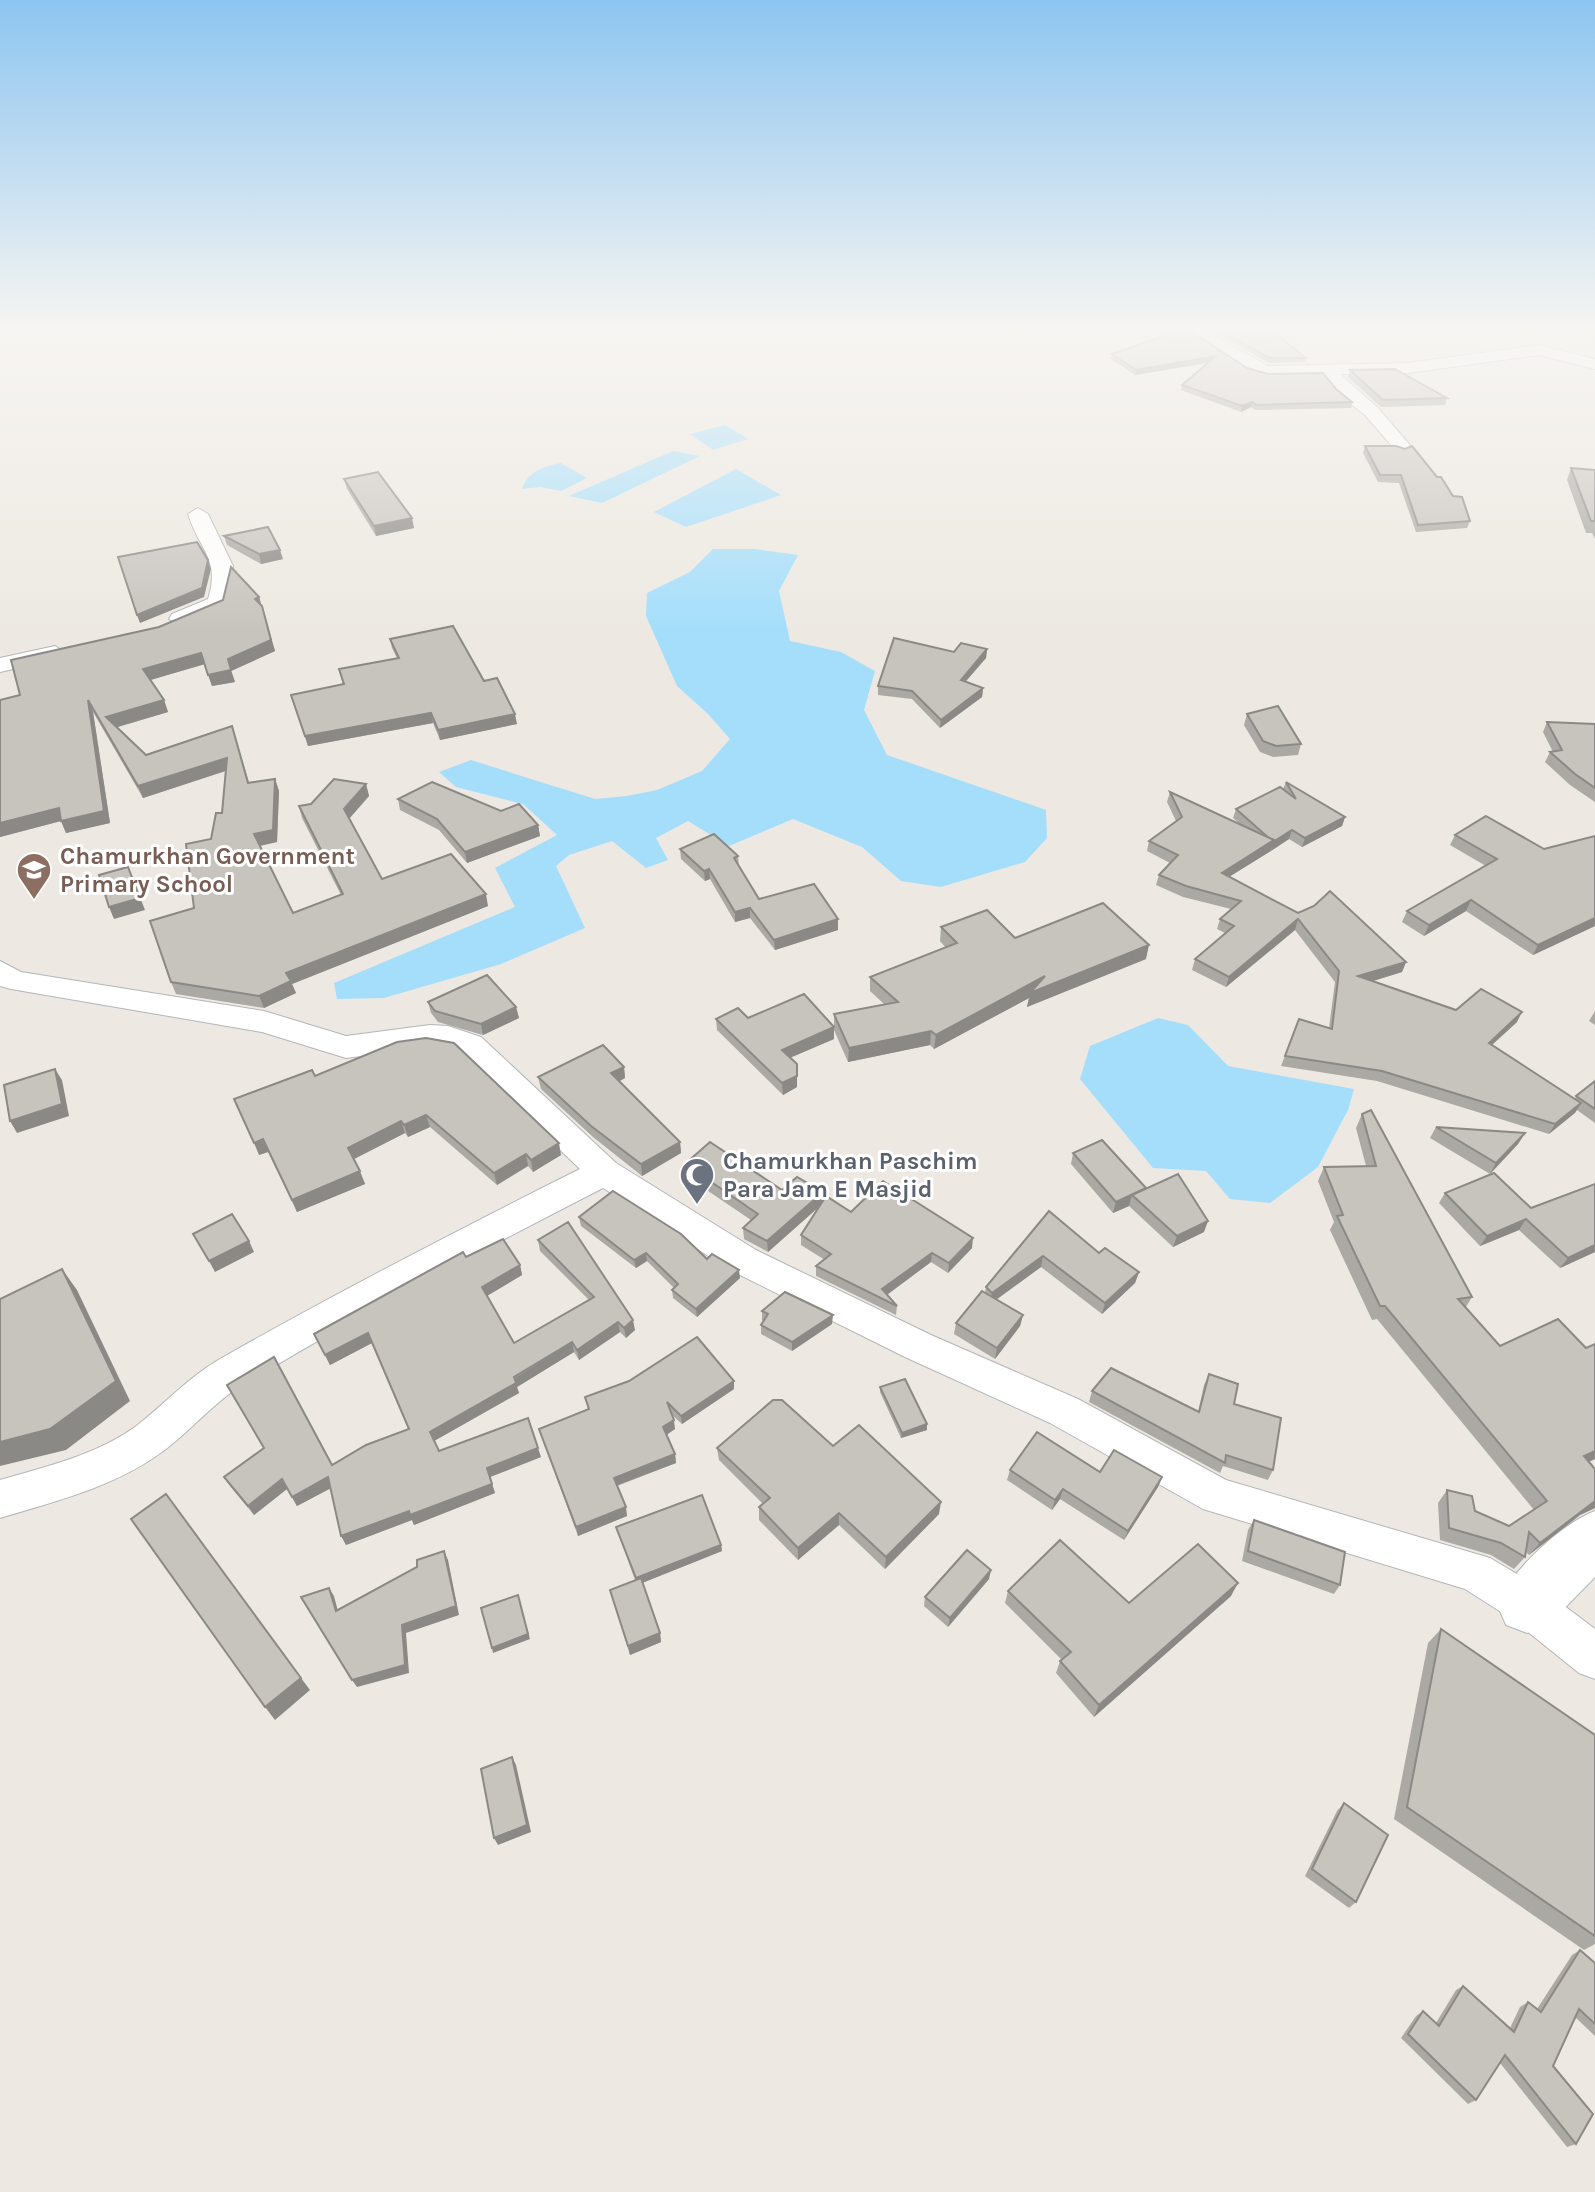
<svg xmlns="http://www.w3.org/2000/svg" width="1595" height="2192" font-family="Karla,sans-serif">
<style>
.water{fill:#a4defb}
.lines{fill:none;stroke-linecap:round;stroke-linejoin:round}
.street-casing{stroke:#b3b5b9;stroke-width:2}
.secondary-casing{stroke:#b1b6b9;stroke-width:2}
.street{fill:#fff;fill-rule:evenodd}
.secondary{fill:#fff;fill-rule:evenodd}
.wall{fill:#aba9a3}
.shaded-wall{fill:#8b8985}
.building{fill:#c7c4be;stroke:#8b8985;stroke-width:2}
.labels{text-anchor:middle;stroke-width:6;stroke-linejoin:round;paint-order:stroke}
.education-label{font-size:24px;font-weight:bold;fill:#785e54;stroke:#fff;text-anchor:start}
.worship-label{font-size:24px;font-weight:bold;fill:#5b616d;stroke:#fff;text-anchor:start}
</style>
<rect width="100%" height="100%" fill="#ede9e2"/>
<!-- water -->
<g class="water">
<polygon points="725,425 748,439 713,450 690,434"/>
<polygon points="673,451 700,456 602,503 569,496"/>
<path d="M561 463 587 478 561 491 540 487 522 489C528 471 544 466 561 463Z"/>
<polygon points="736,469 781,495 686,527 654,512"/>
<polygon points="713,549 755,549 798,555 779,591 790,641 841,652 875,671 864,710 887,755 1046,810 1047,838 1025,862 941,887 901,881 862,847 793,819 729,846 688,821 656,838 668,860 646,868 612,841 569,855 556,866 585,928 501,964 384,998 337,999 334,983 515,907 495,868 557,835 523,804 456,787 439,772 471,760 595,799 627,796 657,790 702,771 730,739 707,713 677,686 646,616 647,593 690,572"/>
<polygon points="1158,1018 1188,1025 1228,1066 1354,1089 1348,1110 1318,1167 1270,1203 1230,1199 1206,1171 1153,1168 1080,1079 1090,1046"/>
</g>
<g class="lines">
<defs>
<g id="street">
<polygon points="1181,327 1199,327 1268,366 1408,363 1539,345 1595,359 1595,369 1539,355 1408,373 1340,374 1378,408 1409,444 1412,448 1403,453 1397,452 1366,416 1336,392 1323,375 1267,376 1247,370"/>
<path d="M198 508 208 514 233 566V584L225 608 180 626 169 619 172 614 208 599C221 559 199 550 188 514Z"/>
<polygon points="55,646 66,653 63,658 0,672 0,658"/>
<path d="M0 961 21 972 264 1011 346 1036 430 1025 448 1026 481 1037 616 1163 756 1250 931 1335 1078 1399 1226 1480 1490 1558 1542 1589 1595 1629V1679L1579 1673 1512 1619 1465 1589 1203 1509 1050 1423 905 1357 730 1270 603 1188C482 1250 362 1313 246 1383 213 1402 191 1431 162 1452 114 1487 56 1501 0 1518V1480C47 1466 94 1456 135 1427 164 1405 188 1377 220 1359 338 1292 458 1230 580 1169L459 1053 430 1047 346 1058 262 1032 11 989 0 986Z"/>
</g>
<path id="secondary" d="M1595 1511V1577L1548 1625 1527 1633 1506 1625 1497 1604C1512 1570 1561 1524 1595 1511Z"/>
</defs>
<!-- street casing -->
<use href="#street" class="street-casing"/>
<!-- secondary casing -->
<use href="#secondary" class="secondary-casing"/>
<!-- street -->
<use href="#street" class="street"/>
<!-- secondary -->
<use href="#secondary" class="secondary"/>
</g>
<!-- wall -->
<g class="wall">
<polygon points="1214,327 1306,358 1305,362 1269,363 1213,331"/>
<polygon points="1544,327 1567,327 1558,331"/>
<polygon points="1186,328 1247,368 1336,389 1352,402 1351,408 1255,410 1251,407 1241,412 1181,390 1182,385 1209,363 1135,375 1111,359 1112,354"/>
<polygon points="1350,370 1447,398 1445,405 1381,407 1348,377"/>
<polygon points="1365,446 1437,477 1470,521 1467,528 1416,532 1399,483 1378,482 1363,453"/>
<polygon points="1571,468 1595,470 1595,539 1592,533 1586,533 1567,480"/>
<polygon points="344,479 414,528 376,536 347,489"/>
<polygon points="224,536 283,559 261,564 227,545"/>
<polygon points="259,597 275,651 231,671 235,682 212,686 205,664 150,680 164,700 168,712 117,727 146,755 232,726 249,782 275,779 279,791 277,842 260,846 293,913 341,895 302,818 299,806 311,804 366,784 369,796 349,819 382,879 488,906 292,984 296,993 264,1008 176,994 171,982 194,908 211,839 222,813 226,771 143,798 93,712 110,823 66,833 61,821 0,837 0,700 20,695 159,627"/>
<polygon points="390,639 484,681 517,724 440,740 433,723 308,746 291,695 343,685 339,669 397,658 392,648"/>
<polygon points="987,649 986,658 966,681 983,688 982,697 940,728 912,699 878,695 878,686 954,652"/>
<polygon points="1247,714 1301,744 1298,755 1273,757 1260,752 1244,725"/>
<polygon points="1547,722 1595,724 1595,802 1570,785 1545,762 1550,752 1553,752 1543,732"/>
<polygon points="1286,782 1345,817 1342,826 1302,847 1289,839 1229,877 1298,913 1406,962 1402,972 1372,981 1456,1010 1517,1022 1492,1045 1575,1099 1576,1096 1595,1081 1595,1123 1577,1110 1549,1134 1377,1081 1281,1066 1299,1019 1329,1028 1335,982 1295,930 1226,987 1192,970 1195,959 1225,933 1217,929 1220,919 1231,909 1183,897 1156,885 1159,875 1170,863 1147,851 1149,841 1176,821 1167,802 1170,792 1242,826 1233,818 1236,809 1283,789"/>
<polygon points="398,799 501,811 538,825 540,836 467,863 439,830 400,810"/>
<polygon points="1455,835 1544,849 1595,836 1595,926 1533,955 1466,911 1424,936 1402,922 1407,911 1486,866 1450,845"/>
<polygon points="680,849 738,856 739,866 759,899 838,919 838,930 775,950 750,918 735,922 710,879 705,881 681,859"/>
<polygon points="941,927 1146,959 1027,1007 1029,998 934,1049 930,1045 848,1062 834,1030 834,1039 790,1058 797,1087 783,1095 717,1030 716,1019 748,1018 834,1027 834,1014 884,1004 870,991 870,977 946,948 940,941"/>
<polygon points="428,1002 516,1007 519,1018 483,1035 438,1022 431,1013"/>
<polygon points="1595,1011 1595,1025 1589,1021"/>
<polygon points="624,1067 625,1078 619,1081 680,1142 681,1153 642,1176 593,1137 541,1089 538,1077"/>
<polygon points="315,1076 561,1155 533,1172 528,1166 497,1185 430,1127 408,1137 405,1133 354,1159 365,1184 297,1212 268,1152 259,1155"/>
<polygon points="1362,1114 1472,1297 1466,1307 1500,1346 1586,1348 1595,1344 1595,1459 1589,1462 1595,1469 1595,1508 1580,1515 1529,1555 1526,1552 1525,1557 1514,1569 1491,1555 1440,1540 1438,1503 1447,1490 1475,1511 1509,1526 1534,1510 1377,1319 1372,1320 1330,1230 1334,1222 1318,1181 1324,1167 1366,1166 1356,1128"/>
<polygon points="1436,1127 1525,1133 1518,1144 1490,1174 1430,1138"/>
<polygon points="1073,1153 1146,1188 1204,1232 1173,1247 1129,1206 1113,1213 1071,1164"/>
<polygon points="685,1164 782,1190 823,1192 822,1201 851,1212 972,1248 948,1273 931,1262 887,1295 897,1306 896,1315 816,1276 816,1266 825,1260 801,1245 801,1235 819,1207 768,1252 744,1239 743,1228 751,1220 686,1176"/>
<polygon points="1595,1184 1595,1252 1560,1268 1519,1230 1480,1246 1439,1203 1445,1193 1531,1208"/>
<polygon points="1049,1211 1099,1253 1139,1272 1135,1283 1102,1314 1041,1267 996,1300 1023,1315 1020,1326 995,1359 954,1334 956,1323 985,1293 986,1287"/>
<polygon points="579,1217 707,1259 740,1278 697,1317 673,1298 672,1290 674,1288 647,1261 636,1268 581,1226"/>
<polygon points="538,1240 635,1330 626,1338 620,1332 579,1360 574,1352 517,1387 519,1393 434,1441 439,1451 541,1457 490,1477 495,1493 414,1525 412,1520 346,1545 331,1488 297,1506 287,1489 254,1515 230,1486 224,1477 332,1465 409,1430 372,1343 330,1365 314,1334 466,1257 520,1265 522,1275 487,1296 514,1343 589,1300 540,1251"/>
<polygon points="762,1311 832,1324 792,1351 761,1334 761,1325 763,1321 762,1320"/>
<polygon points="1209,1374 1234,1404 1273,1470 1268,1480 1223,1466 1220,1473 1089,1402 1092,1391 1198,1412 1204,1385"/>
<polygon points="734,1381 734,1389 682,1424 671,1414 675,1429 667,1434 675,1454 676,1463 617,1486 627,1516 578,1536 539,1429 588,1409 585,1397"/>
<polygon points="880,1387 927,1430 901,1438 880,1392"/>
<polygon points="833,1446 939,1514 885,1569 839,1525 798,1560 759,1520 759,1507 763,1504 719,1460 717,1448"/>
<polygon points="1010,1470 1100,1472 1162,1477 1158,1487 1124,1540 1060,1499 1052,1510 1007,1480"/>
<polygon points="1254,1520 1340,1585 1334,1594 1242,1561 1248,1530"/>
<polygon points="616,1527 721,1545 722,1551 642,1583 660,1633 661,1642 630,1655 610,1590 635,1580"/>
<polygon points="989,1579 948,1627 924,1606 925,1597"/>
<polygon points="1008,1591 1129,1603 1231,1596 1094,1717 1056,1673 1060,1661 1062,1660 1005,1603"/>
<polygon points="1441,1629 1595,1735 1595,1944 1584,1950 1394,1819 1428,1643"/>
<polygon points="1344,1803 1356,1902 1349,1908 1305,1876 1337,1811"/>
<polygon points="1580,1950 1595,1963 1595,2036 1575,2017 1553,2066 1576,2144 1567,2147 1500,2063 1476,2100 1468,2104 1401,2038 1416,2016 1423,2011 1436,2023 1456,1990 1463,1986 1510,2028 1520,2007 1528,2002 1537,2009 1572,1955"/>
</g>
<!-- shaded-wall -->
<g class="shaded-wall">
<polygon points="1216,356 1215,361 1135,375 1136,370"/>
<polygon points="1252,402 1251,407 1241,412 1242,406"/>
<polygon points="412,518 414,528 376,536 374,526"/>
<polygon points="280,550 283,559 261,564 259,554"/>
<polygon points="208,560 211,569 204,597 140,623 137,615"/>
<polygon points="259,597 275,651 231,671 228,659 255,599"/>
<polygon points="987,649 986,658 960,688 961,680"/>
<polygon points="201,653 205,664 147,681 143,669"/>
<polygon points="231,670 235,682 212,686 208,675"/>
<polygon points="983,688 982,697 940,728 941,720"/>
<polygon points="88,700 93,712 110,823 66,833 61,821 0,837 0,823"/>
<polygon points="164,700 168,712 111,729 106,717"/>
<polygon points="431,713 433,723 308,746 305,736"/>
<polygon points="515,714 517,724 440,740 438,730"/>
<polygon points="227,758 231,769 143,798 138,786"/>
<polygon points="275,779 279,791 277,842 258,846 254,834"/>
<polygon points="366,784 369,796 347,821 344,809"/>
<polygon points="1345,817 1342,826 1302,847 1305,838"/>
<polygon points="538,825 540,836 467,863 465,852"/>
<polygon points="1292,830 1289,839 1271,851 1273,842"/>
<polygon points="1274,840 1271,851 1219,883 1222,873"/>
<polygon points="128,867 145,910 114,919 109,907"/>
<polygon points="709,869 710,879 705,881 704,871"/>
<polygon points="486,894 488,906 292,984 296,993 264,1008 259,996 286,973"/>
<polygon points="1471,900 1466,911 1424,936 1429,925"/>
<polygon points="750,908 750,918 735,922 735,912"/>
<polygon points="1595,918 1595,926 1533,955 1538,945"/>
<polygon points="838,919 838,930 775,950 774,940"/>
<polygon points="1298,919 1295,930 1226,987 1229,977"/>
<polygon points="1149,945 1146,959 1027,1007 1029,998 934,1049 936,1035 1045,976"/>
<polygon points="1406,962 1402,972 1354,987 1358,976"/>
<polygon points="516,1007 519,1018 483,1035 481,1024"/>
<polygon points="1522,1012 1517,1022 1483,1053 1489,1043"/>
<polygon points="834,1027 834,1039 782,1061 782,1050"/>
<polygon points="931,1031 930,1045 848,1062 849,1048"/>
<polygon points="624,1067 625,1078 613,1085 611,1073"/>
<polygon points="55,1069 62,1080 69,1116 17,1133 10,1121"/>
<polygon points="797,1076 797,1087 783,1095 782,1083"/>
<polygon points="1581,1103 1575,1113 1549,1134 1555,1124"/>
<polygon points="426,1115 430,1127 408,1137 404,1125"/>
<polygon points="401,1121 405,1133 352,1160 348,1148"/>
<polygon points="1525,1133 1518,1144 1490,1174 1496,1163"/>
<polygon points="263,1139 268,1152 259,1155 254,1143"/>
<polygon points="680,1142 681,1153 642,1176 641,1164"/>
<polygon points="559,1143 561,1155 533,1172 531,1160"/>
<polygon points="526,1154 528,1166 497,1185 494,1173"/>
<polygon points="360,1171 365,1184 297,1212 292,1200"/>
<polygon points="1146,1188 1132,1195 1129,1206 1113,1213 1116,1202"/>
<polygon points="823,1192 822,1204 768,1252 767,1241"/>
<polygon points="1526,1219 1519,1230 1480,1246 1487,1236"/>
<polygon points="1208,1221 1204,1232 1173,1247 1177,1236"/>
<polygon points="973,1238 972,1248 948,1273 949,1263"/>
<polygon points="249,1241 254,1252 215,1272 209,1261"/>
<polygon points="1595,1245 1595,1252 1560,1268 1568,1258"/>
<polygon points="646,1253 647,1261 636,1268 634,1260"/>
<polygon points="932,1253 931,1262 881,1299 882,1289"/>
<polygon points="1043,1256 1041,1267 990,1304 992,1293"/>
<polygon points="520,1265 522,1275 485,1297 482,1287"/>
<polygon points="62,1269 77,1290 130,1401 66,1450 0,1466 0,1442"/>
<polygon points="739,1270 740,1278 697,1317 696,1309"/>
<polygon points="1139,1272 1135,1283 1102,1314 1105,1303"/>
<polygon points="833,1315 832,1324 792,1351 792,1342"/>
<polygon points="1023,1315 1020,1326 995,1359 997,1348"/>
<polygon points="633,1320 635,1330 626,1338 624,1328"/>
<polygon points="618,1322 620,1332 579,1360 577,1350"/>
<polygon points="368,1333 372,1343 330,1365 325,1355"/>
<polygon points="572,1342 574,1352 517,1387 519,1393 434,1441 430,1432"/>
<polygon points="734,1381 734,1389 682,1424 681,1416"/>
<polygon points="674,1420 675,1429 665,1436 663,1427"/>
<polygon points="927,1424 927,1430 901,1438 902,1433"/>
<polygon points="538,1448 541,1457 490,1477 487,1468"/>
<polygon points="1595,1451 1595,1459 1573,1468 1584,1456"/>
<polygon points="675,1454 676,1463 615,1486 614,1478"/>
<polygon points="328,1477 333,1487 297,1506 292,1497"/>
<polygon points="1162,1477 1158,1487 1124,1540 1128,1531"/>
<polygon points="282,1479 287,1489 254,1515 248,1506"/>
<polygon points="492,1484 495,1493 414,1525 412,1520 346,1545 341,1536 409,1511"/>
<polygon points="1063,1489 1060,1499 1052,1510 1055,1500"/>
<polygon points="1595,1501 1595,1508 1580,1515 1529,1555 1540,1543"/>
<polygon points="941,1502 939,1514 885,1569 886,1557"/>
<polygon points="626,1507 627,1516 578,1536 576,1527"/>
<polygon points="839,1513 839,1525 798,1560 798,1548"/>
<polygon points="721,1545 722,1551 637,1585 636,1578"/>
<polygon points="444,1551 448,1560 459,1615 406,1633 409,1673 357,1687 352,1680 402,1625"/>
<polygon points="991,1570 989,1579 948,1627 950,1618"/>
<polygon points="1238,1583 1231,1596 1094,1717 1099,1705"/>
<polygon points="329,1588 334,1596 340,1619 336,1611"/>
<polygon points="518,1595 530,1639 493,1653 492,1648"/>
<polygon points="660,1633 661,1642 630,1655 628,1646"/>
<polygon points="301,1678 310,1690 275,1720 265,1707"/>
<polygon points="512,1757 516,1765 531,1832 498,1845 494,1838"/>
</g>
<!-- building -->
<g class="building">
<polygon points="1214,327 1267,327 1306,358 1270,358"/>
<polygon points="1186,328 1247,368 1268,374 1323,373 1336,389 1352,402 1256,405 1252,402 1242,406 1182,385 1216,356 1136,370 1112,354"/>
<polygon points="1395,369 1447,398 1383,400 1350,370"/>
<polygon points="1365,446 1396,446 1405,449 1412,446 1437,477 1441,477 1453,496 1462,497 1470,521 1418,525 1401,475 1380,475"/>
<polygon points="1571,468 1595,470 1595,521 1591,521"/>
<polygon points="378,472 412,518 374,526 344,479"/>
<polygon points="268,527 280,550 259,554 224,536"/>
<polygon points="197,542 208,560 202,588 137,615 118,557"/>
<polygon points="231,567 259,597 255,599 262,606 271,640 228,659 231,670 208,675 201,653 143,669 164,700 106,717 146,755 232,726 248,783 275,779 273,830 254,834 293,913 343,894 299,806 311,804 334,779 366,784 344,809 382,879 451,854 486,894 286,973 291,981 259,996 171,982 150,921 194,908 186,844 211,839 216,813 222,813 227,758 138,786 88,700 104,811 61,821 59,808 0,823 0,700 20,695 11,660 159,627 223,600"/>
<polygon points="453,626 484,681 497,678 515,714 438,730 431,713 305,736 291,695 344,684 339,669 399,658 390,639"/>
<polygon points="894,638 954,652 961,643 987,649 961,680 983,688 941,720 912,691 878,686"/>
<polygon points="1278,706 1301,744 1276,746 1263,741 1247,714"/>
<polygon points="1547,722 1595,724 1595,788 1575,774 1550,752 1562,750"/>
<polygon points="432,782 501,811 519,804 538,825 465,852 437,819 398,799"/>
<polygon points="1286,782 1345,817 1305,838 1292,830 1273,842 1274,840 1270,839 1236,809 1280,787 1296,799"/>
<polygon points="1170,792 1274,840 1222,873 1298,913 1314,906 1330,891 1406,962 1358,976 1456,1010 1481,989 1522,1012 1489,1043 1581,1103 1555,1124 1382,1071 1285,1056 1299,1019 1332,1029 1339,971 1298,919 1229,977 1195,959 1234,926 1220,919 1241,901 1186,886 1159,875 1178,855 1149,841 1182,817"/>
<polygon points="1486,816 1544,849 1595,836 1595,918 1538,945 1471,900 1429,925 1407,911 1497,859 1455,835"/>
<polygon points="714,834 738,856 734,858 759,899 814,884 838,919 774,940 750,908 735,912 709,869 704,871 680,849"/>
<polygon points="128,867 140,898 109,907 99,875"/>
<polygon points="1103,903 1149,945 1030,993 1045,976 936,1035 931,1031 849,1048 834,1014 898,1002 870,977 957,943 941,927 987,910 1015,938"/>
<polygon points="487,975 516,1007 481,1024 435,1011 428,1002"/>
<polygon points="804,994 834,1027 782,1050 797,1064 797,1076 782,1083 716,1019 738,1008 748,1018"/>
<polygon points="426,1038 454,1043 559,1143 531,1160 526,1154 494,1173 426,1115 404,1125 401,1121 348,1148 360,1171 292,1200 263,1139 254,1143 234,1099 312,1070 315,1076 397,1042"/>
<polygon points="603,1045 624,1067 611,1073 680,1142 641,1164 591,1126 538,1077"/>
<polygon points="55,1069 62,1104 10,1121 4,1085"/>
<polygon points="1595,1081 1595,1109 1576,1096"/>
<polygon points="1371,1110 1472,1297 1458,1299 1500,1346 1558,1319 1586,1348 1595,1344 1595,1451 1584,1456 1595,1469 1595,1501 1540,1543 1529,1532 1525,1557 1501,1543 1449,1528 1447,1490 1472,1496 1475,1511 1509,1526 1547,1501 1385,1306 1380,1306 1337,1216 1343,1215 1324,1167 1376,1166 1362,1114"/>
<polygon points="1436,1127 1525,1133 1496,1163"/>
<polygon points="1102,1140 1146,1188 1116,1202 1073,1153"/>
<polygon points="710,1142 782,1190 797,1177 823,1192 767,1241 743,1228 758,1214 685,1164"/>
<polygon points="1494,1173 1531,1208 1595,1184 1595,1245 1568,1258 1526,1219 1487,1236 1445,1193"/>
<polygon points="1178,1174 1208,1221 1177,1236 1132,1195"/>
<polygon points="883,1181 973,1238 949,1263 932,1253 882,1289 897,1306 816,1266 831,1254 801,1235 826,1196 851,1212"/>
<polygon points="613,1191 681,1234 707,1259 712,1254 739,1270 696,1309 672,1290 678,1284 646,1253 634,1260 579,1217"/>
<polygon points="1049,1211 1099,1253 1105,1248 1139,1272 1105,1303 1043,1256 992,1293 986,1287"/>
<polygon points="232,1214 249,1241 209,1261 193,1234"/>
<polygon points="568,1222 633,1320 624,1328 618,1322 577,1350 572,1342 514,1377 516,1383 430,1432 439,1451 528,1418 538,1448 487,1468 492,1484 410,1515 409,1511 341,1536 328,1477 292,1497 282,1479 248,1506 224,1477 264,1448 227,1385 274,1357 332,1465 366,1445 409,1429 368,1333 325,1355 314,1334 463,1252 466,1257 503,1239 520,1265 482,1287 514,1343 594,1297 538,1240"/>
<polygon points="62,1269 116,1381 50,1429 0,1442 0,1299"/>
<polygon points="982,1291 1023,1315 997,1348 956,1323"/>
<polygon points="785,1292 833,1315 792,1342 761,1325 768,1314 762,1311"/>
<polygon points="697,1337 734,1381 681,1416 667,1402 674,1420 663,1427 675,1454 614,1478 626,1507 576,1527 539,1429 589,1409 585,1397 629,1381"/>
<polygon points="1111,1368 1199,1412 1209,1374 1238,1384 1234,1404 1281,1418 1273,1470 1226,1455 1225,1463 1092,1391"/>
<polygon points="905,1379 927,1424 902,1433 880,1387"/>
<polygon points="773,1400 782,1400 833,1446 859,1425 941,1502 886,1557 839,1513 798,1548 759,1507 770,1498 717,1448"/>
<polygon points="1037,1432 1100,1472 1114,1450 1162,1477 1128,1531 1063,1489 1055,1500 1010,1470"/>
<polygon points="166,1494 301,1678 265,1707 131,1519"/>
<polygon points="702,1495 721,1545 636,1578 616,1527"/>
<polygon points="1254,1520 1345,1552 1340,1585 1248,1551"/>
<polygon points="1060,1540 1129,1603 1198,1544 1238,1583 1099,1705 1060,1661 1071,1652 1008,1591"/>
<polygon points="967,1550 991,1570 950,1618 925,1597"/>
<polygon points="444,1551 456,1606 402,1625 405,1665 352,1680 301,1597 329,1588 336,1611 417,1567 417,1560"/>
<polygon points="641,1578 660,1633 628,1646 610,1590"/>
<polygon points="518,1595 528,1634 492,1648 481,1608"/>
<polygon points="1441,1629 1595,1735 1595,1936 1407,1807"/>
<polygon points="512,1757 527,1825 494,1838 481,1769"/>
<polygon points="1344,1803 1388,1835 1356,1902 1312,1869"/>
<polygon points="1580,1950 1595,1963 1595,2024 1579,2009 1553,2066 1593,2114 1576,2144 1505,2055 1476,2100 1408,2034 1423,2011 1439,2026 1463,1986 1514,2032 1528,2002 1541,2012"/>
</g>
<!-- sky -->
<linearGradient id="sky" x2="0" y2="1"><stop stop-color="#8dc5f0"/><stop offset="0.52" stop-color="#f7f5f2"/><stop offset="1" stop-color="#f7f5f2" stop-opacity="0"/></linearGradient>
<rect width="1595" height="633" fill="url(#sky)"/>
<!-- icons -->
<defs>
<symbol id="school-pin" viewBox="-11 -11 22 30"><path d="M0 17L-7.5 6A9.5 9.5 0 1 1 7.5 6Z" fill="#8d6e63" stroke="#fff"/><path d="M0-5L7-2L0 1L-7-2ZM-4 1L0 2.5L4 1V4Q0 6-4 4Z" fill="#fff"/></symbol>
<symbol id="mosque-pin" viewBox="-11 -11 22 30"><path d="M0 17L-7.5 6A9.5 9.5 0 1 1 7.5 6Z" fill="#6b7280" stroke="#fff"/><path d="M3.5-4.9A6 6 0 1 0 3.5 4.9A5 5 0 1 1 3.5-4.9Z" fill="#fff"/></symbol>
</defs>
<g fill-rule="evenodd">
<use href="#school-pin" x="14" y="850" width="40" height="54"/>
<use href="#mosque-pin" x="677" y="1155" width="40" height="54"/>
</g>
<g class="labels">
<!-- education labels -->
<g class="education-label">
<text x="60" y="864">Chamurkhan Government<tspan x="60" dy="28">Primary School</tspan></text>
</g>
<!-- worship labels -->
<g class="worship-label">
<text x="723" y="1169">Chamurkhan Paschim<tspan x="723" dy="28">Para Jam E Masjid</tspan></text>
</g>
</g>
</svg>
